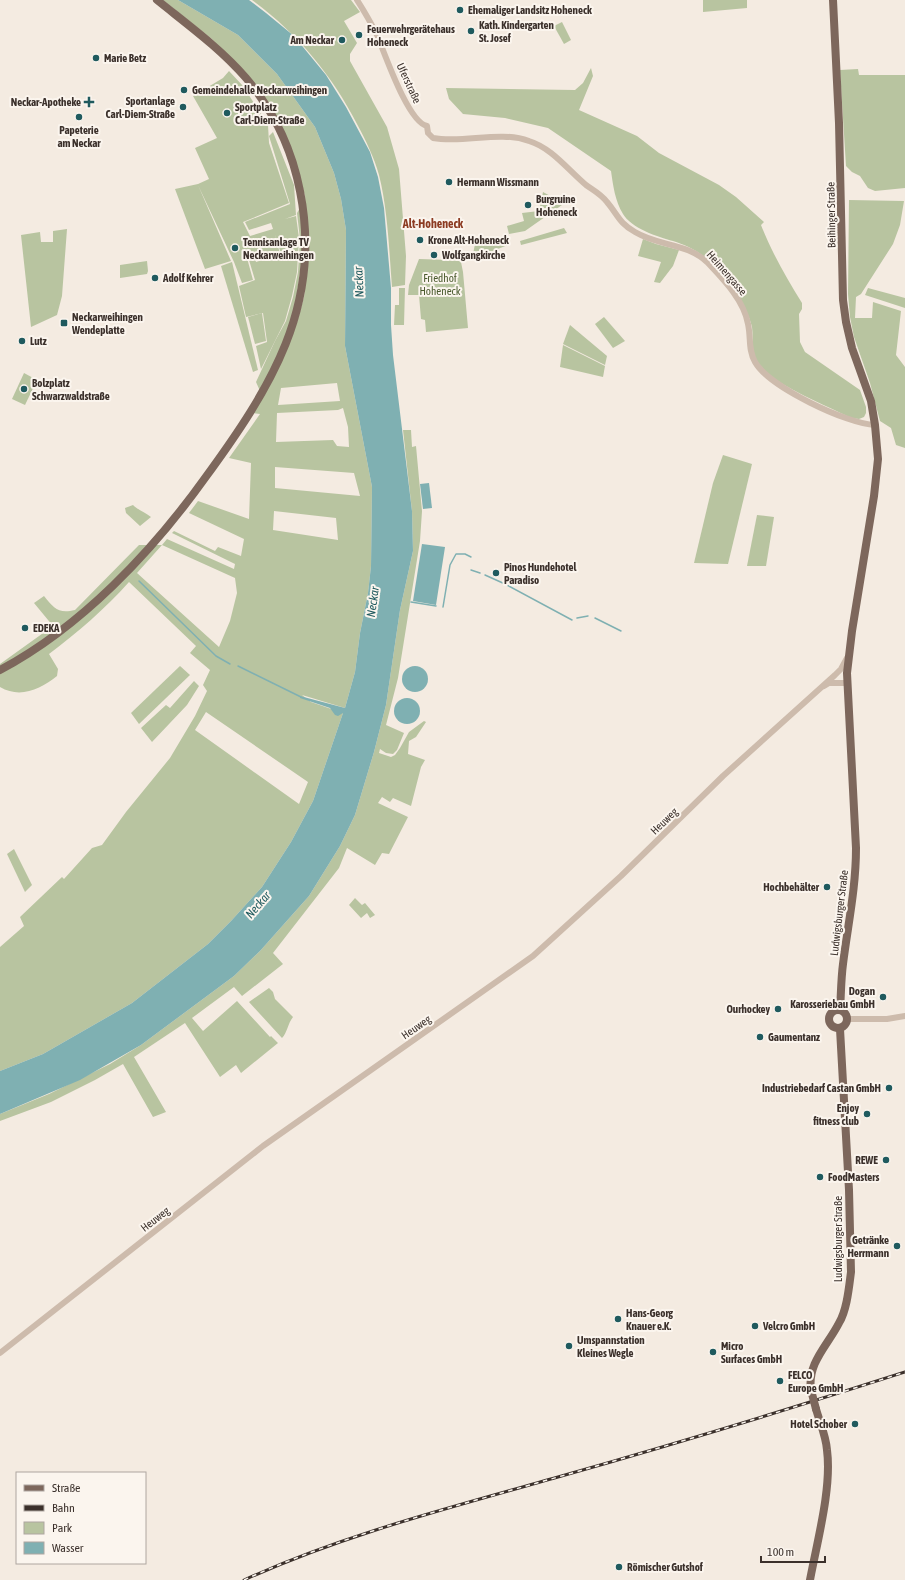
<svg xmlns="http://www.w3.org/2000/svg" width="905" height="1580" font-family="'Asap Condensed',sans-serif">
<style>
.green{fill:#b8c4a0;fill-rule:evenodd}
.water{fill:#7fb0b2}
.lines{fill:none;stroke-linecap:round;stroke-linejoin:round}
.stream{stroke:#7fb0b2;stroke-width:1.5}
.minor{stroke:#cdbbac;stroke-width:6}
.major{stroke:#7d675c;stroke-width:8}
.rail-casing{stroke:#3b302b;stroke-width:3}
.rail{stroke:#fbf5ee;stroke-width:1.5;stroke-dasharray:4.5;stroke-linecap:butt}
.major-bridge{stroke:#7d675c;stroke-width:8}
.poi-dot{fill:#1f5a5e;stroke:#fbf5ee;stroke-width:1.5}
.labels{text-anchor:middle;stroke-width:4;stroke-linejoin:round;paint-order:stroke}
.poi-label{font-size:11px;font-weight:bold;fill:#3b302b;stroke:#fbf5ee;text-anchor:start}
.street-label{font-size:11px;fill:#3b302b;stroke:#fbf5ee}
.park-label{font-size:11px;fill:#4a5a2e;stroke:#fbf5ee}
.neighbourhood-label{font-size:12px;font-weight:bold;fill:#8c3b22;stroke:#fbf5ee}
.water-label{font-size:12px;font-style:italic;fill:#1f5a5e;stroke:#fbf5ee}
</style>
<rect width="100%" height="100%" fill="#f4ebe1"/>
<!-- green -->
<g class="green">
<path d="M163 0H178L238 35 277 74 315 127 334 173 341 199 346 230 345 346 372 487 371 566 368 593 360 633 355 672 345 708 302 695 311 702 343 713 313 801 291 842 262 887 231 921 208 944 132 1003 43 1054 0 1071V947L24 926 20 917 62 877 64 879 92 848 102 845 126 812 170 758 195 716 207 691 203 685 210 670 190 653 196 646 129 582C105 609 78 632 49 654L58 669 57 676C41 689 20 699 0 687V664L53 626 34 603 44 596C54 608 58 614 75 610L139 545H162L167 539 234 569 235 564 172 533 174 531 215 551 218 547 241 556 244 539 189 513 198 501 249 519 251 463 229 458 260 414 253 413 279 367 297 322 304 297 308 260 305 196 296 162 254 84 212 39ZM337 383 340 401 278 405 281 388ZM343 408 348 427 349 447 337 446 333 440 276 442 277 413 338 410ZM275 467 354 473 360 496 275 488ZM274 511 336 518 338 540 273 530ZM162 545 235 578 237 593 230 621 219 647 137 573ZM206 712 308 782 299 804 195 730Z"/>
<path d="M252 0H351L360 12 344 21 357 43 350 54V61L387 127 399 169 406 256 405 285 392 287C389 250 388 211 379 175 374 157 366 141 357 124 332 75 297 33 252 0Z"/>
<polygon points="703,0 747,0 747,8 703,12"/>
<polygon points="562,22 571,40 564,44 554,26"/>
<path d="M591 68 593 76 579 110 637 136 659 153 719 185 736 197 764 222 761 225C772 253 786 277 802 303V309L799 314 800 342 805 352 860 390 866 407V413L864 417 859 419 851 418C825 405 780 387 761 368 749 356 754 342 752 327 748 306 722 276 707 260 698 250 685 245 673 241 658 237 631 228 623 214 615 201 613 185 611 171L548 128 505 118 463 114 449 99 446 88 575 90 583 83Z"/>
<polygon points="858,69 859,75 905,75 905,188 875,191 868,188 860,176 852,172 846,166 840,70"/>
<polygon points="229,71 243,86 268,125 269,143 289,203 243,222 250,236 273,229 271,223 249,230 245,222 290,204 269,136 273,132 294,185 296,215 285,219 296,216 299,238 297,272 292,296 285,321 261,369 256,346 267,342 263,313 246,317 239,286 255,280 249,260 255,258 256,262 281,254 275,234 280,254 257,261 254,256 247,258 253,280 242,283 234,262 198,185 231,261 205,269 175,189 198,184 209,179 195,148 217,138 193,96 223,78"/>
<polygon points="543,192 554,198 562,205 525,231 509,234 507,226 524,221 522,213 539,211"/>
<polygon points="849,200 904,201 900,225 893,244 861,294 856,297 855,318 872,318 873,302 901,311 896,355 905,367 905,448 896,445 891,428 880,421 870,383 854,337 850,317 848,294"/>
<polygon points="300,208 303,250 295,308 284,342 260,391 256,382 275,341 286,321 293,297 298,272 300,239 297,213"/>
<polygon points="564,228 567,233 521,245 520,241"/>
<polygon points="67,229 62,296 57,315 31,327 21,235 40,232 41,242 53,242 53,231"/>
<polygon points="508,235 508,245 472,259 475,244"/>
<polygon points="643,239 656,244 679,250 673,266 660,283 654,282 661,262 638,256"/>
<polygon points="445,251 456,251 461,262 463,272 468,328 426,332 425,320 421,319 419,295 408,295 409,285 419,259 450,260 444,258"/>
<polygon points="147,261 148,271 147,274 120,278 120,265"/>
<polygon points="232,262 258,370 253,372 221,266"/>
<polygon points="399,288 405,288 404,325 394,325 395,305 399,305"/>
<polygon points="868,288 905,298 905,308 865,295"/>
<polygon points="262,313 266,341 255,344 248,317"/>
<polygon points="604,317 625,341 613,348 595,324"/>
<polygon points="570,325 607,356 605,365 563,344"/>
<polygon points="563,345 605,366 603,377 560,367"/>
<polygon points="24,373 37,380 25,405 12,399"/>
<polygon points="403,430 411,430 412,447 416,446 422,511 420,541 398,678 386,725 404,733 397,750 393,754 386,753 380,749 379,753 391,757 395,755 400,748 409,732 424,721 426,722 416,737 409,741 408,754 425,760 421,767 411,806 393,798 390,802 382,797 378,803 408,817 389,854 382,853 375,865 347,848 339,868 273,953 283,964 242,996 234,987 192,1018 203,1031 237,1001 270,1037 271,1036 278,1043 241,1073 236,1065 220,1077 185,1023 134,1057 166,1112 153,1117 123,1064 95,1080 51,1102 0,1121 0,1114 49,1094 110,1064 141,1045 234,976 260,951 309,896 340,846 355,815 374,752 386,705 400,610 413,551 412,511"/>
<polygon points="723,455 752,464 728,564 694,563 713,483"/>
<path d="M133 505C138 510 145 512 151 517L140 526 126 513 125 508Z"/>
<polygon points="757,515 774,517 766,566 747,566"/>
<polygon points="180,666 190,675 139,724 131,713"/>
<polygon points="194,681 199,686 187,705 152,742 141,728 166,705 170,708"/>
<polygon points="14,849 32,885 25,892 7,854"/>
<polygon points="355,898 362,905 365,903 375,915 370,918 367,913 361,918 349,905"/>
<path d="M269 988 273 992 275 999 293 1017C288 1023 287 1033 282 1038L249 1002Z"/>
</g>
<!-- water -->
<g class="water">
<polygon points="178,0 249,0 266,13 294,36 326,75 346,107 370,152 378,177 384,208 391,288 391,325 393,355 412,511 413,551 400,610 386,705 374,752 355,815 340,846 309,896 260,951 234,976 141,1045 80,1080 0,1114 0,1071 43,1054 132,1003 208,944 231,921 262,887 291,842 313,801 343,713 338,716 335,715 330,708 300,698 300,696 345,708 355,672 360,633 368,593 371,566 372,487 345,346 346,230 341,199 334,173 315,127 277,74 238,35"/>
<polygon points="429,483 432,508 423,509 420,484"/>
<polygon points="422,544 445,547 436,605 413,601"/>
<circle cx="415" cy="679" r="13"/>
<circle cx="407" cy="711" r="13"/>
</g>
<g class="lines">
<!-- stream -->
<g class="stream">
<polyline points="471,570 480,573"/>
<polyline points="485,575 505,584 572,620"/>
<polyline points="139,581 216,656 230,664"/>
<polyline points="411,602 436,606"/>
<polyline points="443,607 450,565 456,554 465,554 471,557"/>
<polyline points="577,618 588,616"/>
<polyline points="595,618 621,631"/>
<polyline points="238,666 301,697"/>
</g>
<!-- minor -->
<g class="minor">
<path d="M357 0C364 11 371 23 377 35 385 54 408 122 427 126L428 133 433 138C464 144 499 130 529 141 552 148 568 170 586 185 593 190 601 194 607 202 618 215 619 223 635 232 658 246 687 243 707 262 723 279 744 300 748 324 751 337 748 350 755 362 769 387 847 424 875 425"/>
<polyline points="824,686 829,683 847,683"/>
<polyline points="848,1019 887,1019 905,1016"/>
<polyline points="0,1353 263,1146 533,956 621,876 723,776 835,675 841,669 847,658"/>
</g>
<!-- major -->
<g class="major">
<path d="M833 0 839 123 843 300 846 322 852 348 871 401 875 425 878 459 874 496 852 631 847 673 856 848C856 888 848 924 843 964 841 979 841 995 840 1010"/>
<path d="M0 670C81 627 152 552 205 478 270 389 323 306 300 191 292 150 273 110 246 78 220 48 188 25 157 0"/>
<circle cx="838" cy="1019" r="9"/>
<path d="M811 1390C807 1363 828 1345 839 1323 847 1310 849 1287 851 1272L849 1190 840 1029"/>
<path d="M810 1580C817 1542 832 1488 827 1450 826 1436 820 1423 816 1409"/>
</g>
<defs>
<path id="rail" d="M244 1580C345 1534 453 1507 558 1477 675 1444 790 1409 905 1372"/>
</defs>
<!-- rail casing -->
<use href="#rail" class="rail-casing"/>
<!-- rail -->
<use href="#rail" class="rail"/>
<!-- major-bridge -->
<polyline class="major-bridge" points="811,1390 816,1409"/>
</g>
<!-- markers -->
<g class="poi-dot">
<circle cx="460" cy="10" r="4"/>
<circle cx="471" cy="31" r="4"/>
<circle cx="359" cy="35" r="4"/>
<circle cx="342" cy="40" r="4"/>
<circle cx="96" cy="58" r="4"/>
<circle cx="184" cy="90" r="4"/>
<path d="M87 96h4v4h4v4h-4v4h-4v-4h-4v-4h4z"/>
<circle cx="183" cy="107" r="4"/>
<circle cx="227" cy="113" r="4"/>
<circle cx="79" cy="117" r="4"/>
<circle cx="449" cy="182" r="4"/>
<circle cx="528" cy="205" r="4"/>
<circle cx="420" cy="240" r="4"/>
<circle cx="235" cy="248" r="4"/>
<circle cx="434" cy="255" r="4"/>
<circle cx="155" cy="278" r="4"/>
<rect x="60" y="319" width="8" height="8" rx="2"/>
<circle cx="22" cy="341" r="4"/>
<circle cx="24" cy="389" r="4"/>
<circle cx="496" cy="573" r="4"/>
<circle cx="25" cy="628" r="4"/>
<circle cx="827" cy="887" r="4"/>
<circle cx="883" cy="997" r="4"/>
<circle cx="778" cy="1009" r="4"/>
<circle cx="760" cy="1037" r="4"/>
<circle cx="889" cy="1088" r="4"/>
<circle cx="867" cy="1114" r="4"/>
<circle cx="886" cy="1160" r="4"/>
<circle cx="820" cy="1177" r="4"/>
<circle cx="897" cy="1246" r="4"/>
<circle cx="618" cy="1319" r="4"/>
<circle cx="755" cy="1326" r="4"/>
<circle cx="569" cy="1346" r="4"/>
<circle cx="713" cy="1352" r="4"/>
<circle cx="780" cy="1381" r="4"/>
<circle cx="855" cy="1424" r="4"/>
<circle cx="619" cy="1567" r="4"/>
</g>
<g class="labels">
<!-- poi labels -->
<g class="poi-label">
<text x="468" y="14">Ehemaliger Landsitz Hoheneck</text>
<text x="479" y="29">Kath. Kindergarten<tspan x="479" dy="13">St. Josef</tspan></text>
<text x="367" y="33">Feuerwehrgerätehaus<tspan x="367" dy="13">Hoheneck</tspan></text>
<text x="334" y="44" text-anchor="end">Am Neckar</text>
<text x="104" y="62">Marie Betz</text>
<text x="192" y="94">Gemeindehalle Neckarweihingen</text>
<text x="175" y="105" text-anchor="end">Sportanlage<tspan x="175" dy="13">Carl-Diem-Straße</tspan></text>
<text x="81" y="106" text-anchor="end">Neckar-Apotheke</text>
<text x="235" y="111">Sportplatz<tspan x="235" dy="13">Carl-Diem-Straße</tspan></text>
<text x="79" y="134" text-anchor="middle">Papeterie<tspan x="79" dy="13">am Neckar</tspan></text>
<text x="457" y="186">Hermann Wissmann</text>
<text x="536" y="203">Burgruine<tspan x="536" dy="13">Hoheneck</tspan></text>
<text x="428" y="244">Krone Alt-Hoheneck</text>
<text x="243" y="246">Tennisanlage TV<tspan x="243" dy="13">Neckarweihingen</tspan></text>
<text x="442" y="259">Wolfgangkirche</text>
<text x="163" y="282">Adolf Kehrer</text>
<text x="72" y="321">Neckarweihingen<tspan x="72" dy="13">Wendeplatte</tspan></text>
<text x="30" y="345">Lutz</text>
<text x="32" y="387">Bolzplatz<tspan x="32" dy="13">Schwarzwaldstraße</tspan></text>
<text x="504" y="571">Pinos Hundehotel<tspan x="504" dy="13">Paradiso</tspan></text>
<text x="33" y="632">EDEKA</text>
<text x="819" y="891" text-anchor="end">Hochbehälter</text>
<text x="875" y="995" text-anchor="end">Dogan<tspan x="875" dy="13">Karosseriebau GmbH</tspan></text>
<text x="770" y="1013" text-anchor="end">Ourhockey</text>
<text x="768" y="1041">Gaumentanz</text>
<text x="881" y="1092" text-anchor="end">Industriebedarf Castan GmbH</text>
<text x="859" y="1112" text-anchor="end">Enjoy<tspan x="859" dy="13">fitness club</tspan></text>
<text x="878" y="1164" text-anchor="end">REWE</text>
<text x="828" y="1181">FoodMasters</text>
<text x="889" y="1244" text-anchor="end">Getränke<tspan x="889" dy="13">Herrmann</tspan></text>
<text x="626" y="1317">Hans-Georg<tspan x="626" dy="13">Knauer e.K.</tspan></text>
<text x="763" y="1330">Velcro GmbH</text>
<text x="577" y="1344">Umspannstation<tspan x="577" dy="13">Kleines Wegle</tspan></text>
<text x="721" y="1350">Micro<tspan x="721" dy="13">Surfaces GmbH</tspan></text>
<text x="788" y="1379">FELCO<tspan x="788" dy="13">Europe GmbH</tspan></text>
<text x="847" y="1428" text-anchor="end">Hotel Schober</text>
<text x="627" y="1571">Römischer Gutshof</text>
</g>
<!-- street labels -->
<g class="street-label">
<text transform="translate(409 83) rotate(65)" y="4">Uferstraße</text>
<text transform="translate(831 215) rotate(-91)" y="4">Beihinger Straße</text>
<text transform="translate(727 273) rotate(49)" y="4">Heimengasse</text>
<text transform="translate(664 821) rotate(-44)" y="4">Heuweg</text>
<text transform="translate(839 913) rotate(-83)" y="4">Ludwigsburger Straße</text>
<text transform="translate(416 1027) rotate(-35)" y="4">Heuweg</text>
<text transform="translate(155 1219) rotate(-38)" y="4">Heuweg</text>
<text transform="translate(838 1239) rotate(-90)" y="4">Ludwigsburger Straße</text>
</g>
<!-- park labels -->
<g class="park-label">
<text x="440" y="282">Friedhof<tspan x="440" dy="13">Hoheneck</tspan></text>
</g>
<!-- neighbourhood labels -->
<g class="neighbourhood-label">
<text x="433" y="228">Alt-Hoheneck</text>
</g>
<!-- water labels -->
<g class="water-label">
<text transform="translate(359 282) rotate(-93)" y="4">Neckar</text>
<text transform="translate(373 602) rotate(-82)" y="4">Neckar</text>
<text transform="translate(258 905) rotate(-49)" y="4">Neckar</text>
</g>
</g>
<!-- legend -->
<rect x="16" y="1472" width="130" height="92" fill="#fbf5ee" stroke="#aea6a0"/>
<rect x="24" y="1485" width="20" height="6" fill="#7d675c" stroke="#aea6a0"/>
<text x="52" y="1492" font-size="12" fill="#3b302b">Straße</text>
<rect x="24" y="1505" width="20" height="6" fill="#3b302b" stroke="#aea6a0"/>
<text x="52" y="1512" font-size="12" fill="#3b302b">Bahn</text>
<rect x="24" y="1522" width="20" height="12" fill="#b8c4a0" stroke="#aea6a0"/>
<text x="52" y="1532" font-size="12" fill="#3b302b">Park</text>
<rect x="24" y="1542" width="20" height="12" fill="#7fb0b2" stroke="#aea6a0"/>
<text x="52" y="1552" font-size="12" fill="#3b302b">Wasser</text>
<!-- scale -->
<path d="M761 1556v6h64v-6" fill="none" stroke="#3b302b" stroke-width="2"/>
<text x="767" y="1556" font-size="12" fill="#3b302b" stroke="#fbf5ee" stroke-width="3" paint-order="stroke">100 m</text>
</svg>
